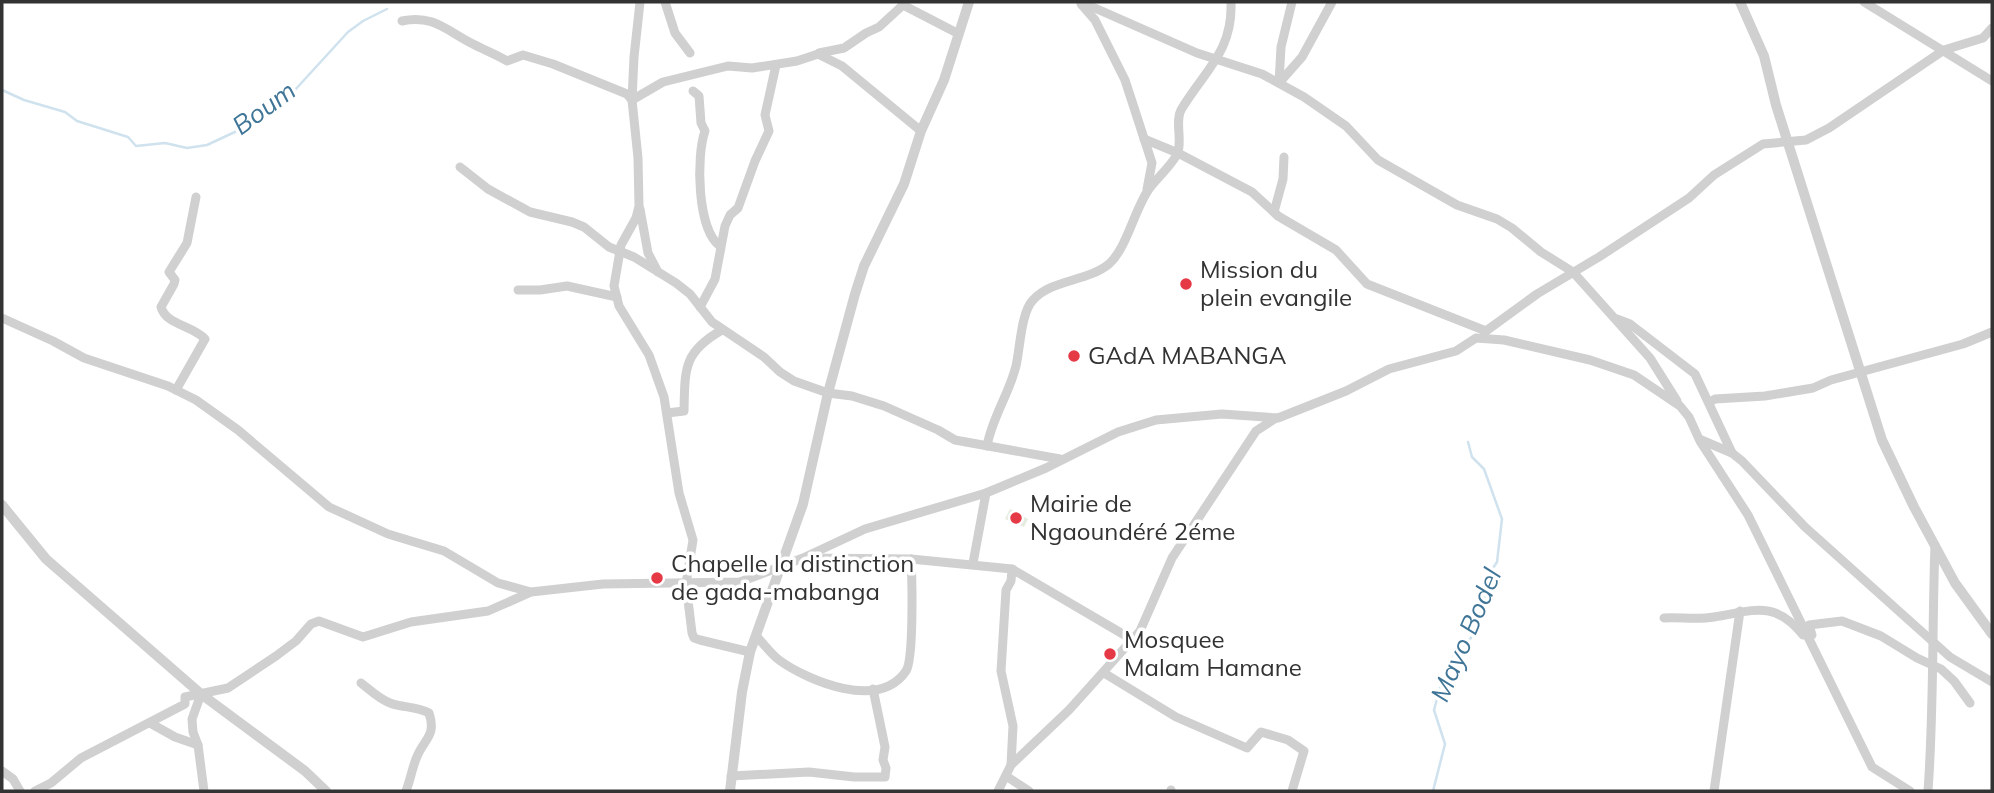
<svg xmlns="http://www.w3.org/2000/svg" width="1994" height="793" font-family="Mulish,sans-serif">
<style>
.green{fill:#e6ecdf}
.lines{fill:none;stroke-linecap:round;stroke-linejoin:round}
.stream{stroke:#cfe2ee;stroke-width:2.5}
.minor{stroke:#d0d0d0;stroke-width:9}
.tertiary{stroke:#d0d0d0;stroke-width:10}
.poi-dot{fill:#e63946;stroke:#fff;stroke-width:2.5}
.labels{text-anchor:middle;stroke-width:7;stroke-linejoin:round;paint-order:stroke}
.poi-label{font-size:24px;fill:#333;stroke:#fff;text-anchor:start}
.water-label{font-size:26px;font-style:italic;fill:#3f7597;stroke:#fff}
</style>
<rect width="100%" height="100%" fill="#fff"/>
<!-- green -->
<polygon class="green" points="1010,509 1028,519 1024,527 1005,519"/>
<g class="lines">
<!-- stream -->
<g class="stream">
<polyline points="2,90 24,100 65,112 77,121 128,137 136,146 165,143 187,148 207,145 252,124 294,91 348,32 363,21 387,9"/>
<polyline points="1433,791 1445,744 1434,710 1441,684 1450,670 1455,652 1471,638 1476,608 1485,598 1489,574 1497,562 1502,519 1484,469 1472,457 1468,442"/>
</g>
<!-- minor -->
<g class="minor">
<polyline points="640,2 634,57 632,100 638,158 639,206 636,218 621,245 614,286 619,306 649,355 664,397 679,493 693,540 686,584 692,633 694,638 700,640 750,652"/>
<polyline points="665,2 675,33 690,53"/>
<polyline points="1081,2 1197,53 1262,74 1304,97 1346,126 1378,160 1457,205 1497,219 1512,228 1541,252 1573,272 1650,358 1677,401"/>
<polyline points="1864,2 1992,81"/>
<polyline points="1081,4 1095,20 1125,80 1152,163 1147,189"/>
<path d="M402 21C433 14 447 31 473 44 484 50 496 54 507 61L523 55 553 64 627 94 632 100 663 82 728 66 752 68 797 61 818 54 842 66 921 131"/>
<polyline points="819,53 844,48 866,33 879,27 903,5 959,34"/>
<polyline points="1279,83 1302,57 1332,2"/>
<polyline points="1279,83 1281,47 1292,2"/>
<path d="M693 91 699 96 701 123 705 131C696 156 697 230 720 246"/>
<polyline points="1144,139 1178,153 1252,192 1277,215"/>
<polyline points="1284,157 1283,179 1274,212 1278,216 1336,250 1367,284 1486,331 1484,333"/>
<polyline points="460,167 488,189 530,212 572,222 584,227 609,247 634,257 676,283 690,294 712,322 764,357 780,372 794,381 828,393 852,396 884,406 938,430 955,440 1060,459"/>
<polyline points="640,209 648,253 658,272"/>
<polyline points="518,290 540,290 567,286 617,297"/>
<polyline points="700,307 715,279 725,226 730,215 738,208 755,161 769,131 765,115 776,65"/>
<polyline points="2,318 53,341 84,358 168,386 196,400 238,430 329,507 388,534 444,551 498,583 531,592 603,584 740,582 803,558 865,529 986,493 1046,468 1118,432 1156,420 1222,414 1278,418 1346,391 1389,369 1456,351 1476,338 1504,340 1590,360 1634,375 1680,406 1689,417 1699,439 1732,453 1742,461 1805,527 1950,657 1992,682"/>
<polyline points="1617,319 1630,324 1695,374 1732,453"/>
<polyline points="1486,331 1537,294 1599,257 1689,198 1714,175 1763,144 1806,140 1829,128 1944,50 1983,38 1992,28"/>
<path d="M176 390 205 339C192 325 166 325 161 307L174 284 175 280 169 272 187 243 196 197"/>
<polyline points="1710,402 1715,399 1765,396 1813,388 1831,380 1963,344 1992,332"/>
<path d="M667 413 684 411C685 369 683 352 722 330"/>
<polyline points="1700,441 1748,515 1872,767 1910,791"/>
<path d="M987 446C992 418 1009 394 1016 366 1020 349 1021 312 1033 300 1052 279 1087 282 1109 264 1127 248 1135 208 1149 189 1156 179 1175 162 1178 152 1182 139 1175 121 1181 110 1204 71 1233 52 1231 2"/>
<polyline points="807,558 911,559 1012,569 1011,581 1006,590 1001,671 1013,726 1011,765"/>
<polyline points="973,563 986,493"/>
<polyline points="1012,569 1133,640"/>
<path d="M1664 618C1681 617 1697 620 1714 617 1753 611 1774 599 1803 635"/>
<polyline points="1812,635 1809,625 1842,621 1881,636 1917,658 1941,669 1954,681 1970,703"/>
<path d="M757 637C764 644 771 654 779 660 808 681 879 711 906 671 914 659 912 578 911 559"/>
<polyline points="1104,673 1176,717 1247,748 1261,732 1288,740 1304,751 1292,791"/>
<path d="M361 683C370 690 379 699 390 703 403 708 416 706 429 713 437 737 423 739 416 759 412 769 410 781 406 791"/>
<polyline points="201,694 192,719 193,732 198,745 204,791"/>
<polyline points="150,723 175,737 198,745"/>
<polyline points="2,771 13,779 20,791"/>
<polyline points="731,776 809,772 854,777 885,777 886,768 883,760 885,747 873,689"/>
<polyline points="1006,776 1029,791"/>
<polyline points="35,791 51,783 81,758 185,704 185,697 228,688 276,656 296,641 311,624 319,621 363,637 411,622 488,611 529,593"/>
<polyline points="998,791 1011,765 1069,710 1140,631 1172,558 1256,431 1276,418"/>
<polyline points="1171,791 1171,790"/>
<polyline points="1714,791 1740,611"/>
<path d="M1928 791C1934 709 1932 627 1935 545"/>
</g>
<!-- tertiary -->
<g class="tertiary">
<polyline points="1740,2 1764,56 1776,105 1882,440 1914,507 1955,583 1992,634"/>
<polyline points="2,505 46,559 201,694 305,771 326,791"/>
<polyline points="730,791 742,692 750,652 803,504 828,393 855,294 864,266 904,184 921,131 944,80 969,2"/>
</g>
</g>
<!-- markers -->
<g class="poi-dot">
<circle cx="1186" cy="284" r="7"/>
<circle cx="1074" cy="356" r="7"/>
<circle cx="1016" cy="518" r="7"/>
<circle cx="657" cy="578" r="7"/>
<circle cx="1110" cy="654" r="7"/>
</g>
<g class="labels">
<!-- poi labels -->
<g class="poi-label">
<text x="1200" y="278">Mission du<tspan x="1200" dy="28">plein evangile</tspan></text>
<text x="1088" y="364">GAdA MABANGA</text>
<text x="1030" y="512">Mairie de<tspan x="1030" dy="28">Ngaoundéré 2éme</tspan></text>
<text x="671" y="572">Chapelle la distinction<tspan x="671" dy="28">de gada-mabanga</tspan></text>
<text x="1124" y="648">Mosquee<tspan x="1124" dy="28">Malam Hamane</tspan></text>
</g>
<!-- water labels -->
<g class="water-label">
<text transform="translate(264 108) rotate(-36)" y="9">Boum</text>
<text transform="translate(1466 635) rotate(-67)" y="9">Mayo Bodel</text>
</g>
</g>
<!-- border -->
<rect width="1994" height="793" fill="none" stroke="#333333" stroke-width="7"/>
</svg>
